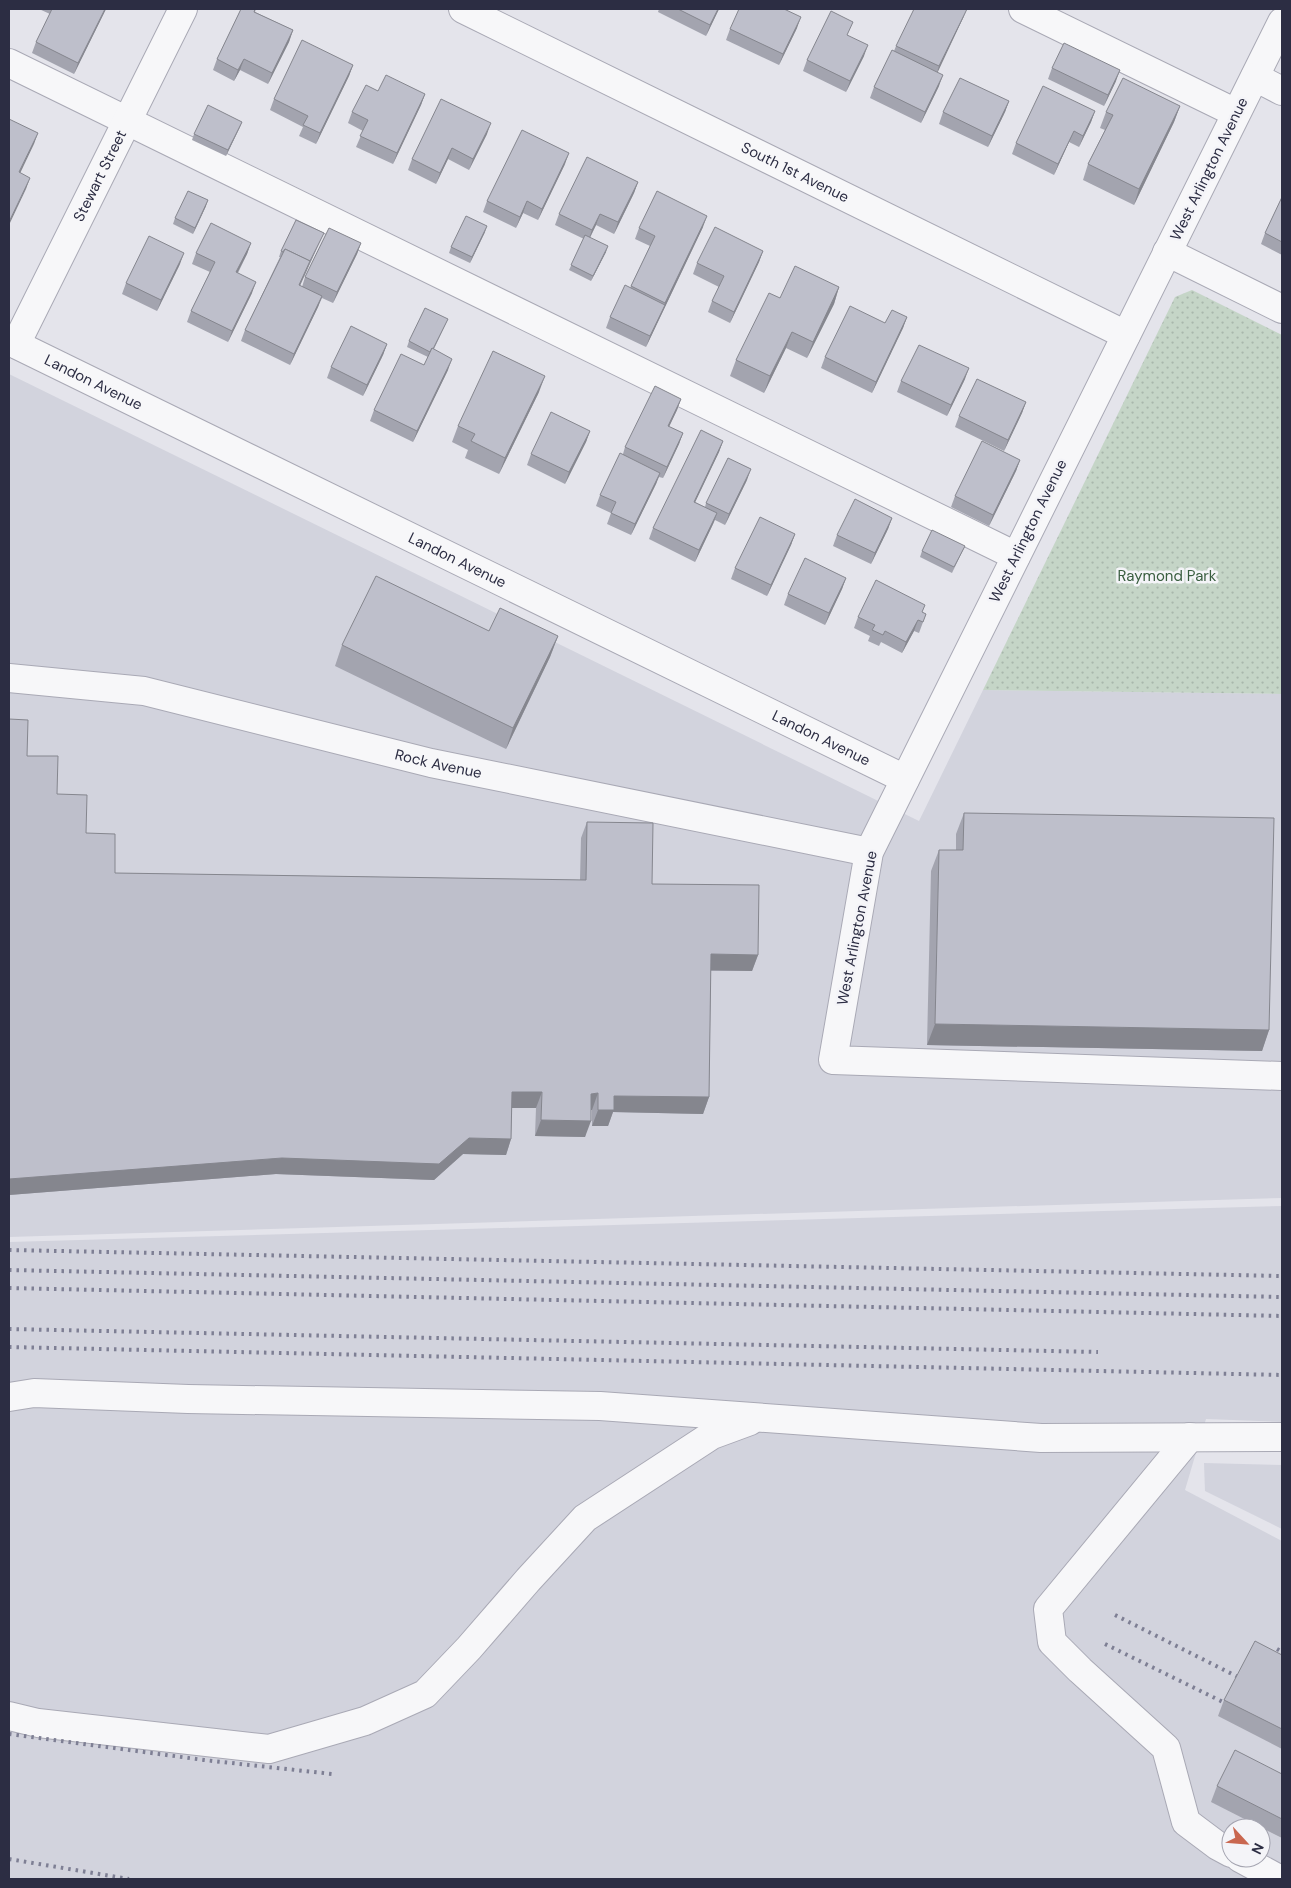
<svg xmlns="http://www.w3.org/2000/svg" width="1291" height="1888" font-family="'DM Sans',sans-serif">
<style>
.built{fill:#d2d3dd;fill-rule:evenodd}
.park{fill:url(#park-dots)}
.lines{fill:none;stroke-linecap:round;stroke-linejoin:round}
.minor-casing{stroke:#a9a9b5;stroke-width:30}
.minor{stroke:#f7f7f9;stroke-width:28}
.rail{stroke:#7e7f94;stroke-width:4;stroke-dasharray:2.5 5;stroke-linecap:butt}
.wall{fill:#a3a4af}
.shaded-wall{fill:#85868e}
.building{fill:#bebfcb;stroke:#85868e}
.labels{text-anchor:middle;stroke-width:5;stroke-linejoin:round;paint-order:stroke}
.street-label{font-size:15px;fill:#2c2d43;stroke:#f4f4f8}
.park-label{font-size:15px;fill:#3a5e40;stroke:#f4f4f8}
</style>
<defs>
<pattern id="park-dots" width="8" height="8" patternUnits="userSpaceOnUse" patternTransform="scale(1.25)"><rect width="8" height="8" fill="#c5d5c7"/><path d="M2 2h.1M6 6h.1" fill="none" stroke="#a9b7ac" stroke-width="1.8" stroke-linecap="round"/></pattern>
</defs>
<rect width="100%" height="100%" fill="#e4e4eb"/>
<!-- built -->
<g class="built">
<polygon points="9,374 919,821 983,690 1282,694 1282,1198 9,1237"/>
<path d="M1282 1206V1422L1206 1419 1185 1490 1282 1541V1879H9V1242ZM1231 1828H1261V1858H1231Z"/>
<polygon points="1204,1463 1282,1465 1282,1529 1205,1491"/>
</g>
<!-- park -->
<polygon class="park" points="1192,290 1282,335 1282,694 983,690 1175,297"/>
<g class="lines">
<defs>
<g id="minor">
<path id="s1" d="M463 9 1126 335"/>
<polyline points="1023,9 1236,113"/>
<polyline points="1282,22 869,852 833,1060 1282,1076"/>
<polyline points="9,63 1016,556"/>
<polyline points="1255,77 1282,91"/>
<polyline points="1167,252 1282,309"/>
<path id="s2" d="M9 341 905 779"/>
<path id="s3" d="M16 344 183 9"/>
<path id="s4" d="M9 678 144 691 431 763 869 852"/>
<polyline points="9,1397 34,1393 188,1399 600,1406 1041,1438 1282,1437"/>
<polyline points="1190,1437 1048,1609 1052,1642 1080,1670 1166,1748 1186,1822 1218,1846 1231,1853"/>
<polyline points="9,1716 38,1723 269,1749 365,1721 425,1694 469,1648 528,1580 585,1518 712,1435 750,1421"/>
<polyline points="1240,1858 1279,1879"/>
</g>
</defs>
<!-- minor casing -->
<use href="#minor" class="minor-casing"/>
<!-- minor -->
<use href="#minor" class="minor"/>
<!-- rail -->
<g class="rail">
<polyline points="9,1250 1282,1276"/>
<polyline points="9,1270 1282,1297"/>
<polyline points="9,1288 1282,1316"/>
<polyline points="9,1329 1098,1352"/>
<polyline points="9,1347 1282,1375"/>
<polyline points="1115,1615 1238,1677"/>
<polyline points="1105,1644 1225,1703"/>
<polyline points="1277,1649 1282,1652"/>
<polyline points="9,1734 204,1760 332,1774"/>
<polyline points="9,1859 129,1879"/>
</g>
</g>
<!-- wall -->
<g class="wall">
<polygon points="39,9 106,9 74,74 32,53 36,42 50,14"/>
<polygon points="241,9 256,9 255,12 293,30 289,42 268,84 240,70 234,81 213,70 217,59"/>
<polygon points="659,9 719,9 706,36 658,12"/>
<polygon points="964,16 937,72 939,86 921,123 870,98 874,87 894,51 896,46"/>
<polygon points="797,28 779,65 726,40 730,29"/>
<polygon points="848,35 864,56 846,92 803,71 807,60"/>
<polygon points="353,65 349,76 316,144 299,136 303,127 270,110 274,99"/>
<polygon points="1052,68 1116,81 1104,106 1048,79"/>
<polygon points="378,91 425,94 421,105 393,164 356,147 363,131 348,123 352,112"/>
<polygon points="1009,101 1005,112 988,147 939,124 943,112"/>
<polygon points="1180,106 1174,122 1134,205 1083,180 1088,164 1105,130 1100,128 1106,112"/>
<polygon points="1095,111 1091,122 1079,147 1069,142 1054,175 1012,154 1016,143"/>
<polygon points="242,122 226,156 192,140 194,134"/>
<polygon points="487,134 469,170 448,159 436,184 408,170 412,159"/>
<polygon points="565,164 538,220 523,213 516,228 483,212 487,201"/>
<polygon points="638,182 634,193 614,234 596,225 590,238 606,252 591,281 569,270 584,239 555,225 559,214"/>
<polygon points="1282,197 1282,255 1261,244 1265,233"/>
<polygon points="206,206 193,234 173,224 175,218"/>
<polygon points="703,227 646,347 606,328 610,317 630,288 650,246 635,239 639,228"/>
<polygon points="485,232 470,263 449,253 451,247"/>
<polygon points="321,239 300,286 302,287 305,277 361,243 357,254 333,303 322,298 318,307 290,365 241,341 245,330 280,257 279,257 281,251"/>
<polygon points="251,243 247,254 238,273 252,293 228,342 187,322 191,311 210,272 192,264 196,253"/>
<polygon points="763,251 759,262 730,323 708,312 712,301 719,287 693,274 697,263"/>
<polygon points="180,264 157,311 122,294 126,283"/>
<polygon points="839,287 834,304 807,358 786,348 764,393 730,376 736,360 780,298"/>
<polygon points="907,317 903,328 872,393 821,368 825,357 885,323"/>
<polygon points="448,319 434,349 448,370 413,442 370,421 374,410 424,365 428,357 407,347 409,341"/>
<polygon points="387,344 383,355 363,396 327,378 331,367"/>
<polygon points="965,379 947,416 897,392 901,381"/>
<polygon points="539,392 499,474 465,458 468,450 452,442 458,426"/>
<polygon points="681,399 677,410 669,427 683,433 679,444 663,478 659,477 656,484 631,535 607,524 611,513 596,506 600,495 623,454 625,447"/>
<polygon points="1026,402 1022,413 1004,451 955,427 959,416"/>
<polygon points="590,431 586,442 565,484 527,465 531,454"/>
<polygon points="723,441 719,452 695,502 705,507 706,503 747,480 725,525 715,520 695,562 649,539 653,528"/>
<polygon points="1020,460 1016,471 989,526 951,507 955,496"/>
<polygon points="892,518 888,529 871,564 833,546 837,535"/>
<polygon points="795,534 791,545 767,596 731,579 735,568"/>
<polygon points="965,546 952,573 920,557 922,551"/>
<polygon points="846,578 842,589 825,625 784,605 788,594"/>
<polygon points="922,612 926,614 919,633 914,631 902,653 881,642 879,646 868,641 870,636 854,628 858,617"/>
<polygon points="489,631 558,636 550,657 506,749 335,666 342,645"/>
<polygon points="9,719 27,756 57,794 115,873 580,880 581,838 587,822 652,884 758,955 752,971 711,971 709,1097 703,1114 613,1112 608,1126 592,1126 592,1110 591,1110 585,1137 535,1136 536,1108 512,1108 511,1139 506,1155 463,1154 434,1180 276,1174 9,1195"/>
<polygon points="964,813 1269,1030 1262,1051 927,1045 931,871 939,850 956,850 956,834"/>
<polygon points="1282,1655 1282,1749 1218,1716 1224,1700"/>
<polygon points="1282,1774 1282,1838 1211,1802 1217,1786"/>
</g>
<!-- shaded-wall -->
<g class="shaded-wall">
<polygon points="105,9 106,9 74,74 78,63"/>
<polygon points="718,9 719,9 706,36 710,25"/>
<polygon points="967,9 964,16 935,78 939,66"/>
<polygon points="801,17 797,28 779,65 783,54"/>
<polygon points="293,30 289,42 268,84 272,73"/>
<polygon points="868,45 864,56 846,92 850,81"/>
<polygon points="244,59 240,70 234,81 238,70"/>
<polygon points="353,65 349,76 316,144 320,133"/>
<polygon points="1120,70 1116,81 1104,106 1108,95"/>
<polygon points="943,75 939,86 921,123 925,112"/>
<polygon points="425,94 421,105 393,164 397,153"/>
<polygon points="1009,101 1005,112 988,147 992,136"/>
<polygon points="1180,106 1174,122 1134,205 1139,189"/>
<polygon points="1095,111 1091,122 1079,147 1083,136"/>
<polygon points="242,122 240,127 226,156 228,150"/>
<polygon points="491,123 487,134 469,170 473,159"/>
<polygon points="1074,131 1054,175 1058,164"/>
<polygon points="38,133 34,144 15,184 19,172"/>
<polygon points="452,148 448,159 436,184 440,173"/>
<polygon points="569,153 565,164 538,220 542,209"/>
<polygon points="30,178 26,189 9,225 9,222"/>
<polygon points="638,182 634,193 614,234 618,222"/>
<polygon points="208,200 206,206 193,234 195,228"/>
<polygon points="527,201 523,213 516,228 520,217"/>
<polygon points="600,214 596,225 588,241 592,230"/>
<polygon points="707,216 703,227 646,347 650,336 661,313 665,303"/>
<polygon points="487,226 485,232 470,263 472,257"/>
<polygon points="324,233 310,263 306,272 295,296 299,285"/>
<polygon points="251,243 247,254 232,283 236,272"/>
<polygon points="361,243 357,254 333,303 337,292"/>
<polygon points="608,246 606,252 591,281 593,276"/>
<polygon points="763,251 759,262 730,323 734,312"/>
<polygon points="184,253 180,264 157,311 161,300"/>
<polygon points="256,282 252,293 228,342 232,331"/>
<polygon points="839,287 834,304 807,358 813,342"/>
<polygon points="322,296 318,307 290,365 294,354"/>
<polygon points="907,317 903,328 872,393 876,382"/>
<polygon points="792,332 786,348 764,393 770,376"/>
<polygon points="387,344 383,355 363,396 367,385"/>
<polygon points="452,359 448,370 413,442 417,431"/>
<polygon points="969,368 965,379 947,416 951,405"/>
<polygon points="545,376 539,392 499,474 505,458"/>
<polygon points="681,399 677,410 664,437 668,426"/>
<polygon points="1026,402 1022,413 1004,451 1008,440"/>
<polygon points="590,431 586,442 565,484 569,472"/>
<polygon points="683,433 679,444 663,478 667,467"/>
<polygon points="723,441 719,452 690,513 694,502"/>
<polygon points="1020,460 1016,471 989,526 993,515"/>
<polygon points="751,469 747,480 725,525 729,514"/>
<polygon points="660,473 656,484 631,535 635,524"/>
<polygon points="717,513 713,524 695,562 699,550"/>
<polygon points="892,518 888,529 871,564 875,553"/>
<polygon points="795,534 791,545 767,596 771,585"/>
<polygon points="846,578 842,589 825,625 829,613"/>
<polygon points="918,620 914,631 902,653 906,642"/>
<polygon points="558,636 550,657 506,749 513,728"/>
<polygon points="711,954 758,955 752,971 705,970"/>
<polygon points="935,1024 1269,1030 1262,1051 927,1045"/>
<polygon points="512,1092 542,1092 536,1108 507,1108"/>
<polygon points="598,1093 592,1110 585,1110 591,1094"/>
<polygon points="614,1096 709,1097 703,1114 613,1112 608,1126 592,1126 598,1110"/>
<polygon points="541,1120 591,1121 585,1137 535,1136"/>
<polygon points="469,1138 511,1139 506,1155 463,1154 434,1180 276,1174 9,1195 9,1179"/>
</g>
<!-- building -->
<g class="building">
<polygon points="52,9 105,9 78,63 36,42"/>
<polygon points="241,9 255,9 254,12 293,30 272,73 244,59 238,70 217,59"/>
<polygon points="678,9 718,9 710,25"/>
<polygon points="739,9 784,9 801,17 783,54 730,29"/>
<polygon points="914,9 967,9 939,66 896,46"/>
<polygon points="831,11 853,22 847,35 868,45 850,81 807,60"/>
<polygon points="302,40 353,65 320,133 303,125 308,116 274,99"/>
<polygon points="1064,43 1120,70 1108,95 1052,68"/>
<polygon points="892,50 943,75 925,112 874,87"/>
<polygon points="386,75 425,94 397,153 360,136 368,120 352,112 366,85 378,91"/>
<polygon points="960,78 1009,101 992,136 943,112"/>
<polygon points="1123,78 1180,106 1139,189 1088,164 1113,115 1106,112"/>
<polygon points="1043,86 1095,111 1083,136 1074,131 1058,164 1016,143"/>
<polygon points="441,99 491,123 473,159 452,148 440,173 412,159"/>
<polygon points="208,105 242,122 228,150 194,134"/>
<polygon points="9,119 38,133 19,172 30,178 9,222"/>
<polygon points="522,130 569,153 542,209 527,201 520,217 487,201"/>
<polygon points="587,157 638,182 618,222 600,214 592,230 559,214"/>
<polygon points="188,191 208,200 195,228 175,218"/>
<polygon points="657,191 707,216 665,303 631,286 655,236 639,228"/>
<polygon points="1282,197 1282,242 1265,233"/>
<polygon points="466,216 487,226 472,257 451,247"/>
<polygon points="296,220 324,233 310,261 285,249 283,252 281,251"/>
<polygon points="211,223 251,243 236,272 256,282 232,331 191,311 215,262 196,253"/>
<polygon points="715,227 763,251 734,312 712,301 724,276 697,263"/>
<polygon points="329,228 361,243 337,292 305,277"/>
<polygon points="585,235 608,246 593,276 571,265"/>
<polygon points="149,236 184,253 161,300 126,283"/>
<polygon points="285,249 310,261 299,285 322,296 294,354 245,330"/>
<polygon points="795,266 839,287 813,342 792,332 770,376 736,360 769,293 780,298"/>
<polygon points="625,285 665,305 650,336 610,317"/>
<polygon points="850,306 885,323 892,310 907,317 876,382 825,357"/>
<polygon points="425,308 448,319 433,349 432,348 430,352 409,341"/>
<polygon points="351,326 387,344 367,385 331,367"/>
<polygon points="919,345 969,368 951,405 901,381"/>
<polygon points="432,348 452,359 417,431 374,410 401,354 424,365"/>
<polygon points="493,351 545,376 505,458 471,441 475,434 458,426"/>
<polygon points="977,379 1026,402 1008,440 959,416"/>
<polygon points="655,386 681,399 668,426 683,433 667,467 625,447"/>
<polygon points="551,412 590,431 569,472 531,454"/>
<polygon points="701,430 723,441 694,502 717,513 699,550 653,528"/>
<polygon points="982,441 1020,460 993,515 955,496"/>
<polygon points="620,453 660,473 635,524 611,513 616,502 600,495"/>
<polygon points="728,458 751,469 729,514 706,503"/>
<polygon points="855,499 892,518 875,553 837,535"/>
<polygon points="760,517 795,534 771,585 735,568"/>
<polygon points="932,530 965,546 954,567 922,551"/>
<polygon points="805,558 846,578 829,613 788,594"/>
<polygon points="376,576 489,631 500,608 558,636 513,728 342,645"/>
<polygon points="876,580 925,605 922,612 926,614 923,622 918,620 906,642 885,631 883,635 872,630 875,625 858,617"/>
<polygon points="9,719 28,720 27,756 58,756 57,794 87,795 86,833 115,834 115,873 586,880 587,822 653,823 652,884 759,885 758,955 711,954 709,1097 614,1096 614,1110 598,1110 598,1093 591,1094 591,1121 541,1120 542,1092 512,1092 511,1139 469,1138 439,1164 282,1158 9,1179"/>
<polygon points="964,813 1274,818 1269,1030 935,1024 939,850 963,850"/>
<polygon points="1255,1641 1282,1655 1282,1729 1224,1700"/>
<polygon points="1235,1750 1282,1774 1282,1819 1217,1786"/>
</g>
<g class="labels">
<!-- street labels -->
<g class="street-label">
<text transform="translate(1209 169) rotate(-64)" y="5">West Arlington Avenue</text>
<text dy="5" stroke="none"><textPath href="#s1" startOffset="370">South 1st Avenue</textPath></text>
<text dy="5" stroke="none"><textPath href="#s3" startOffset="188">Stewart Street</textPath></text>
<text dy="5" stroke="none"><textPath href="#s2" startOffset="94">Landon Avenue</textPath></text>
<text transform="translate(1028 531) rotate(-64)" y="5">West Arlington Avenue</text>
<text dy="5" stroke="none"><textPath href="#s2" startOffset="499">Landon Avenue</textPath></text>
<text dy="5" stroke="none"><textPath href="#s2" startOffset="904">Landon Avenue</textPath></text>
<text dy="5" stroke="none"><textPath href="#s4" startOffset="439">Rock Avenue</textPath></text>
<text transform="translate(857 928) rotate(-79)" y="5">West Arlington Avenue</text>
</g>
<!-- park labels -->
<g class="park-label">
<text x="1167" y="581">Raymond Park</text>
</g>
</g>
<!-- border -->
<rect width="1291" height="1888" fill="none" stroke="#2c2d43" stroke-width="20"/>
<!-- north arrow -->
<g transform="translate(1246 1843) rotate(116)"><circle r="24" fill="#f4f4f8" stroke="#a4a4b0"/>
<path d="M0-4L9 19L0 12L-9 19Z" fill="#c96750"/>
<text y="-8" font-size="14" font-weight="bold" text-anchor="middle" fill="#2c2d43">N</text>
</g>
</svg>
